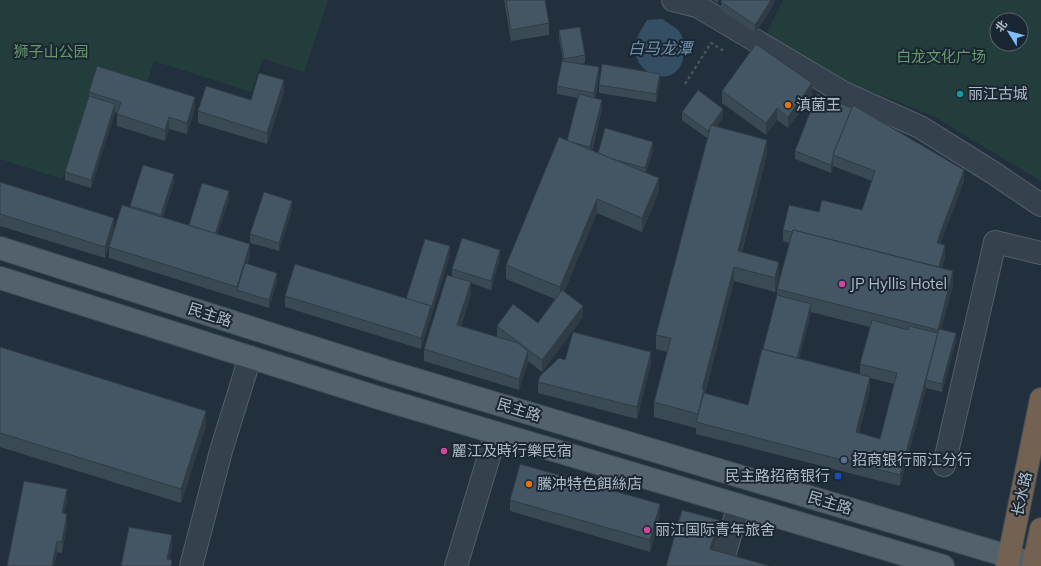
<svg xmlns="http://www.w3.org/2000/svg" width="1041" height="566" font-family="Mulish,'Noto Sans SC',sans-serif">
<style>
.green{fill:#233d3d;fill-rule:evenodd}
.water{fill:#344e64}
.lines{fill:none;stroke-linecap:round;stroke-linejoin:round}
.minor-casing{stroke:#535f6a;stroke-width:24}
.major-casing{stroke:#414d58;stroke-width:24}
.highway-casing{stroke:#404c57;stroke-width:24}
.path{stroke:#415959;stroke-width:2.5;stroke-dasharray:3 3;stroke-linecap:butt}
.minor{stroke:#35414c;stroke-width:22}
.major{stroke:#53616c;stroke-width:22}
.highway{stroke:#736252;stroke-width:22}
.wall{fill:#3a4a55;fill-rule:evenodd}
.shaded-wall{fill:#303c45}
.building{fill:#445663;stroke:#303c45}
.culture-dot{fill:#0f9aa8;stroke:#1a2631;stroke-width:1.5}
.food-dot{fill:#e8710a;stroke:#1a2631;stroke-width:1.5}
.hotel-dot{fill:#d1479c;stroke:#1a2631;stroke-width:1.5}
.service-dot{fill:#5c6f8a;stroke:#1a2631;stroke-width:1.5}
.transit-dot{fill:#1a4fb4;stroke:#1a2631;stroke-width:1.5}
.labels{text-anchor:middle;stroke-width:4;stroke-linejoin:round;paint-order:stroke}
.park-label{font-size:15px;fill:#669a6c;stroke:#1a2631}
.poi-label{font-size:15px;fill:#b0bcc8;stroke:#1a2631;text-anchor:start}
.street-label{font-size:15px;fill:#b0bcc8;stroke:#1a2631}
.water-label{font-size:16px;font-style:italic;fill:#6f91ad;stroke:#1a2631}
</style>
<rect width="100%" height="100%" fill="#21303c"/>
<!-- green -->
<g class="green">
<polygon points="0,0 328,0 304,72 263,59 251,92 154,61 147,83 99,67 62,179 0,159"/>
<path d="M783 0H1041V181L933 116 826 73 767 33ZM997 20H1021V44H997Z"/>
</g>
<!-- water -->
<path class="water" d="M662 19C677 29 685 31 684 51 682 91 637 79 635 50 634 39 642 29 647 20Z"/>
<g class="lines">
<defs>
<g id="minor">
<polyline points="673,0 697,6 844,93 920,127 992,172 1041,205"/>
<polyline points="944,465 995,242 1041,253"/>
<polyline points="191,566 221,451 250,357"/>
<polyline points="456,566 496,433"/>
<polyline points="721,566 739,505"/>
</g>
<g id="major">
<polyline points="0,248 387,371 1041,566"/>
<polyline points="0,278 379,398 943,566"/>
</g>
<g id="highway">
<polyline points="1007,566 1041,399"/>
<polyline points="1033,566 1041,529"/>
</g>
</defs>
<!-- minor casing -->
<use href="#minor" class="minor-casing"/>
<!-- major casing -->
<use href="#major" class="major-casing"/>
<!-- highway casing -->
<use href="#highway" class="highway-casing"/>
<!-- path -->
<polyline class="path" points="685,84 711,43 722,50 723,48"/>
<!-- minor -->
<use href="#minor" class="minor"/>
<!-- major -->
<use href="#major" class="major"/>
<!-- highway -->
<use href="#highway" class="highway"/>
</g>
<!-- wall -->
<g class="wall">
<polygon points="504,0 545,0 549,23 549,35 511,41"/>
<polygon points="713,0 719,0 717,3"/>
<polygon points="722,0 775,0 768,14 755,33 721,10 721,2"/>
<polygon points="559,30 585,55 585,63 581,64 599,75 595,99 602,109 592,151 598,153 653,150 646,173 659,192 642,232 597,213 564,292 583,317 542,372 528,361 519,390 424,361 424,349 452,277 452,269 500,258 491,290 471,283 471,294 461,326 497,337 497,326 538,323 555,299 506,279 506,265 567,141 578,98 557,94 557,86 563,61 559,38"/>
<polygon points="660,82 656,102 599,93 599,85"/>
<polygon points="722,91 812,95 788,128 777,120 766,135 722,103"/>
<polygon points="89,92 195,108 187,134 169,129 165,141 117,126 117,113 115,112 91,188 65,180 65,172 89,96"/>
<polygon points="284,92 267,144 198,123 198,111 251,100"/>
<path d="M817 94 964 181 940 244 945 256 942 268 953 285 941 329 956 341 942 392 926 388 900 486 696 434V428L654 417V402L667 352 656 349V335L707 138 682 120V112L723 117 717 126 767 154 742 252 779 276 775 292 734 281 705 393 748 405 777 295V289L789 243 783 241V230L819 212 862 210 872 181 833 166 831 173 795 159V151ZM811 312 870 327 860 364V374L799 358ZM870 378 894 384 880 439 859 433 870 388Z"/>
<polygon points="0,182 114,229 105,258 0,226"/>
<polygon points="174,182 163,217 189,225 229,199 217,234 250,256 247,264 277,281 269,308 109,258 109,247 130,207 130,206"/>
<polygon points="292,209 279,251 250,243 250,234"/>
<polygon points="450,254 421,349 285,307 285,296 406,299"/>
<polygon points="0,347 206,425 181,503 0,447"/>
<polygon points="651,363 637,419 538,393 538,382"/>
<polygon points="67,500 64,513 67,525 62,553 57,552 54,566 7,566"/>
<polygon points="510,500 660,515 650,552 510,511"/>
</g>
<!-- shaded-wall -->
<g class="shaded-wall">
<polygon points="771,0 775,0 768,14 755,33 755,25"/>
<polygon points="599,67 599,75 594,101 594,93"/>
<polygon points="660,74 660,82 656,102 656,94"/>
<polygon points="284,80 284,92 267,144 267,133"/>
<polygon points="812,83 812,95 788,128 788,117"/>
<polygon points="195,97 195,108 187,134 187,123"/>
<polygon points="602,100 602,109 590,155 590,147"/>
<polygon points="115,104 115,112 91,188 91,180"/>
<polygon points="777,108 777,120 766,135 766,123"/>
<polygon points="723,109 723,117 708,139 708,131"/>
<polygon points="169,117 169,129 165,141 165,130"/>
<polygon points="767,140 767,154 738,265 738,251"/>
<polygon points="653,142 653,150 645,176 645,168"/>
<polygon points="833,158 833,166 831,173 831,165"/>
<polygon points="964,170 964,181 941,242 937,254 937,243 941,231"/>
<polygon points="174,174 174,182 161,223 161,215"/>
<polygon points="659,178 659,192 642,232 642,218"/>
<polygon points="229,191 229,199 214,245 214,237"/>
<polygon points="597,199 597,213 560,301 560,287"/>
<polygon points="292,201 292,209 279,251 279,243"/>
<polygon points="114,218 114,229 105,258 105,247"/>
<polygon points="250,244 250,256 239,291 237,290 237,287"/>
<polygon points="945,245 945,256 938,281 938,269"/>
<polygon points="450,246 450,254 431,317 431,309"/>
<polygon points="500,250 500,258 491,290 491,281"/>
<polygon points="779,262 779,276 775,292 775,278"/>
<polygon points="734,267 734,281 704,395 698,423 698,414 702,389"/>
<polygon points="953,271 953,285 928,381 926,380 926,388 900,486 900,475 938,333 938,330"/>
<polygon points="277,273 277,281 269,308 269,300"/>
<polygon points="471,282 471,294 457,336 457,325"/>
<polygon points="811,304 811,312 797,369 797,361"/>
<polygon points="431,306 431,317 421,349 421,338"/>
<polygon points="583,306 583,317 542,372 542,360"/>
<polygon points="956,333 956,341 942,392 942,384"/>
<polygon points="528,351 528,362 519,390 519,379"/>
<polygon points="651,352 651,363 637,419 637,407"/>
<polygon points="870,377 870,388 856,444 856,432"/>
<polygon points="206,411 206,425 181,503 181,489"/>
<polygon points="67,489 67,500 62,524 62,513"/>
<polygon points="660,504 660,515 650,552 650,540"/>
<polygon points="67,514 67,525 62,553 62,542"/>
<polygon points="719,520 719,534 710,563 710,549"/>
<polygon points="172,535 172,547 168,566 167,559"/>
<polygon points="57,541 57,552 54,566 52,566"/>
</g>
<!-- building -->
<g class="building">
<polygon points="506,0 545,0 549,23 511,30"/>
<polygon points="722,0 771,0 768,5 755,25 721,2"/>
<polygon points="580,27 585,55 564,59 559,30"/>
<polygon points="756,44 812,83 788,117 777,108 766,123 722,91"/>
<polygon points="562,61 599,67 594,93 557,86"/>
<polygon points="602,64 660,74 656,94 599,85"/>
<polygon points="97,66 195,97 187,123 169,117 165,130 117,114 121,102 89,92"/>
<polygon points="259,73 284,80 267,133 198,111 206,86 251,100"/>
<polygon points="698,90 723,109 712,125 711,125 710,128 708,131 682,112"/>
<polygon points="579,94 602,100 590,147 567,141"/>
<polygon points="817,94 852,108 833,155 833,158 831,165 795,151"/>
<polygon points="89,96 115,104 91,180 65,172"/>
<polygon points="853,105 964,170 941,231 937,243 945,245 939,267 793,230 792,232 783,230 789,205 819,212 822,200 862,210 875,171 833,155"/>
<polygon points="711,125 767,140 738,251 779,262 775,278 734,267 702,389 704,389 698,414 654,402 671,338 656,335"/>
<polygon points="605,128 653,142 645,168 609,158 598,153"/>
<polygon points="559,137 659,178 642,218 597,199 560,287 506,265"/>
<polygon points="143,165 174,174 161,215 130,206"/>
<polygon points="0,182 114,218 105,247 0,214"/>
<polygon points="202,183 229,191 215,234 189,225"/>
<polygon points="264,192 292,201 279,243 250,234"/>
<polygon points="122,205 250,244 237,287 109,247"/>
<polygon points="793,230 953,271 938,330 777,289"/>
<polygon points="462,238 500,250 491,281 452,269"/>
<polygon points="425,239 450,246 431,309 431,306 406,299"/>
<polygon points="245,263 277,273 269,300 237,290"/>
<polygon points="295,264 431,306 421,338 285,296"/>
<polygon points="447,275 471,282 457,325 518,343 528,351 519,379 424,349"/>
<polygon points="562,290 583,306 542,360 497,326 513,304 538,323"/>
<polygon points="777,295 811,304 797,358 763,349"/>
<polygon points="872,320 908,330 909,326 938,333 900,475 696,422 704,393 748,405 762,349 870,377 856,432 880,439 897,373 860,364"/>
<polygon points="939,329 956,333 942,384 926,380"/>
<polygon points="573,332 651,352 637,407 538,382 540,376 559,358 565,360"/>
<polygon points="0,347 206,411 181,489 0,433"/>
<polygon points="520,464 660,504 650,540 510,500"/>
<polygon points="24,481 67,489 62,513 67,514 62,542 57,541 52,566 7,566"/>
<polygon points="682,510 719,520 710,549 770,566 666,566"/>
<polygon points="129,527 172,535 167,559 172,560 171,566 121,566"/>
</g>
<!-- markers -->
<circle class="culture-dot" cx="960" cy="94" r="4"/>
<g class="food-dot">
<circle cx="788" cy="105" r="4"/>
<circle cx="529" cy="484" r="4"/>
</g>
<g class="hotel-dot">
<circle cx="842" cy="284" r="4"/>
<circle cx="444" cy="451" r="4"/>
<circle cx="647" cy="530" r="4"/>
</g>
<circle class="service-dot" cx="844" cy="460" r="4"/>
<rect class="transit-dot" x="834" y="472" width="8" height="8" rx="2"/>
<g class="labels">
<!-- park labels -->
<g class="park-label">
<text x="51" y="57">狮子山公园</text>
<text x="941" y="62">白龙文化广场</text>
</g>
<!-- poi labels -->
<g class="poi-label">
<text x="968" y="99">丽江古城</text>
<text x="796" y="110">滇菌王</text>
<text x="850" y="289">JP Hyllis Hotel</text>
<text x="452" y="456">麗江及時行樂民宿</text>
<text x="852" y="465">招商银行丽江分行</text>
<text x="830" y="481" text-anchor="end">民主路招商银行</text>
<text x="537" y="489">騰冲特色餌絲店</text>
<text x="655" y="535">丽江国际青年旅舍</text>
</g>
<!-- street labels -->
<g class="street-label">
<text transform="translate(210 315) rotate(18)" y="5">民主路</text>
<text transform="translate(519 410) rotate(17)" y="5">民主路</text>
<text transform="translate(1022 494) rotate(-78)" y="5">长水路</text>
<text transform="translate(830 503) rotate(17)" y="5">民主路</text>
</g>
<!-- water labels -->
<g class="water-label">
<text x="660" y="54">白马龙潭</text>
</g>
</g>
<!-- north arrow -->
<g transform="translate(1009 32) rotate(307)"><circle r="19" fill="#1a2631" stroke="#56626d"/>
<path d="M0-3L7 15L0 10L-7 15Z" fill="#80bffd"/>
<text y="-6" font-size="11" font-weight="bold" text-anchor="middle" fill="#b0bcc8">北</text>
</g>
</svg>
